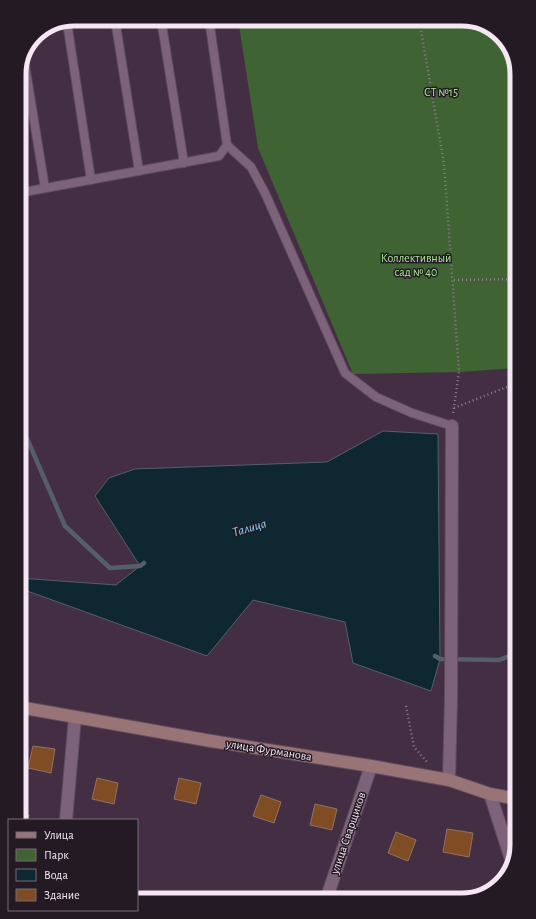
<svg xmlns="http://www.w3.org/2000/svg" width="536" height="919" font-family="'Alegreya Sans',sans-serif">
<style>
.green{fill:#3f6333}
.water{fill:#0e2731;stroke:#53606c}
.lines{fill:none;stroke-linecap:round;stroke-linejoin:round}
.stream{stroke:#53606c;stroke-width:4.5}
.building{fill:#804c23;stroke:#90735f}
.lane-casing{stroke:#5f4c5e;stroke-width:10}
.street-casing{stroke:#5f4c5e;stroke-width:14}
.secondary-casing{stroke:#5f4c5e;stroke-width:14}
.path{stroke:#8f7c8e;stroke-width:2.5;stroke-dasharray:1 3;stroke-linecap:butt}
.lane{stroke:#7c637a;stroke-width:8}
.street{stroke:#7c637a;stroke-width:12}
.secondary{stroke:#997476;stroke-width:12}
.labels{text-anchor:middle;stroke-width:3;stroke-linejoin:round;paint-order:stroke}
.park-label{font-size:12px;fill:#a8e395;stroke:#241a24}
.street-label{font-size:12px;fill:#f5e6f4;stroke:#241a24}
.water-label{font-size:13px;font-style:italic;fill:#80d5f8;stroke:#241a24}
.rim{fill:none;stroke:#f5e6f4;stroke-width:5}
</style>
<rect width="100%" height="100%" fill="#442e43"/>
<!-- green -->
<polygon class="green" points="238,19 465,19 493,28 511,50 517,74 517,368 459,372 353,374 258,148"/>
<!-- water -->
<polygon class="water" points="383,431 438,434 440,659 431,691 353,663 345,622 253,600 207,656 19,588 19,578 116,585 140,566 95,496 109,478 135,469 327,462"/>
<g class="lines">
<!-- stream -->
<g class="stream">
<polyline points="19,441 25,434 65,526 110,568 140,566 144,563"/>
<polyline points="435,656 440,659 499,660 517,653"/>
</g>
</g>
<!-- building -->
<g class="building">
<polygon points="33,746 55,749 51,773 28,768"/>
<polygon points="97,778 118,783 114,804 92,799"/>
<polygon points="179,778 201,783 196,804 174,799"/>
<polygon points="261,795 281,802 274,823 253,816"/>
<polygon points="315,804 337,809 332,830 310,825"/>
<polygon points="19,813 29,815 28,820 19,820"/>
<polygon points="447,829 473,833 469,857 443,852"/>
<polygon points="396,832 416,840 408,861 388,853"/>
</g>
<g class="lines">
<defs>
<g id="lane">
<polyline points="115,19 139,171"/>
<polyline points="161,19 184,163"/>
<polyline points="209,19 227,145 251,167 265,193 345,373 376,397 412,413 452,426"/>
<polyline points="67,22 91,180"/>
<polyline points="24,59 45,188"/>
<polyline points="19,193 219,156 227,145"/>
</g>
<g id="street">
<polyline points="449,780 451,699 452,426"/>
<polyline points="490,794 512,862"/>
<polyline points="66,820 75,717"/>
<polyline points="326,900 371,766"/>
</g>
<polyline id="secondary" points="19,707 211,741 371,766 449,780 490,794 517,799"/>
</defs>
<!-- lane casing -->
<use href="#lane" class="lane-casing"/>
<!-- street casing -->
<use href="#street" class="street-casing"/>
<!-- secondary casing -->
<use href="#secondary" class="secondary-casing"/>
<!-- path -->
<g class="path">
<polyline points="419,19 444,164 459,372 453,414"/>
<polyline points="454,280 517,279"/>
<polyline points="454,408 517,383"/>
<polyline points="406,706 414,747 427,762"/>
</g>
<!-- lane -->
<use href="#lane" class="lane"/>
<!-- street -->
<use href="#street" class="street"/>
<!-- secondary -->
<use href="#secondary" class="secondary"/>
</g>
<g class="labels">
<!-- park labels -->
<g class="park-label">
<text x="441" y="96">СТ №15</text>
<text x="416" y="262">Коллективный<tspan x="416" dy="14">сад № 40</tspan></text>
</g>
<!-- street labels -->
<g class="street-label">
<text transform="translate(269 750) rotate(9)" y="4">улица Фурманова</text>
<text transform="translate(348 833) rotate(-71)" y="4">улица Сварщиков</text>
</g>
<!-- water labels -->
<g class="water-label">
<text transform="translate(249 527) rotate(-16)" y="5">Талица</text>
</g>
</g>
<!-- crop -->
<path d="M0 0H536V919H0ZM74 26H462A48 48 0 0 1 510 74V845A48 48 0 0 1 462 893H74A48 48 0 0 1 26 845V74A48 48 0 0 1 74 26Z" fill="#241a24" fill-rule="evenodd"/>
<path class="rim" d="M74 26H462A48 48 0 0 1 510 74V845A48 48 0 0 1 462 893H74A48 48 0 0 1 26 845V74A48 48 0 0 1 74 26Z"/>
<!-- legend -->
<rect x="8" y="819" width="130" height="92" fill="#241a24" stroke="#786c77"/>
<rect x="16" y="832" width="20" height="6" fill="#997476" stroke="#786c77"/>
<text x="44" y="839" font-size="12" fill="#f5e6f4">Улица</text>
<rect x="16" y="849" width="20" height="12" fill="#3f6333" stroke="#786c77"/>
<text x="44" y="859" font-size="12" fill="#f5e6f4">Парк</text>
<rect x="16" y="869" width="20" height="12" fill="#0e2731" stroke="#786c77"/>
<text x="44" y="879" font-size="12" fill="#f5e6f4">Вода</text>
<rect x="16" y="889" width="20" height="12" fill="#804c23" stroke="#786c77"/>
<text x="44" y="899" font-size="12" fill="#f5e6f4">Здание</text>
</svg>
